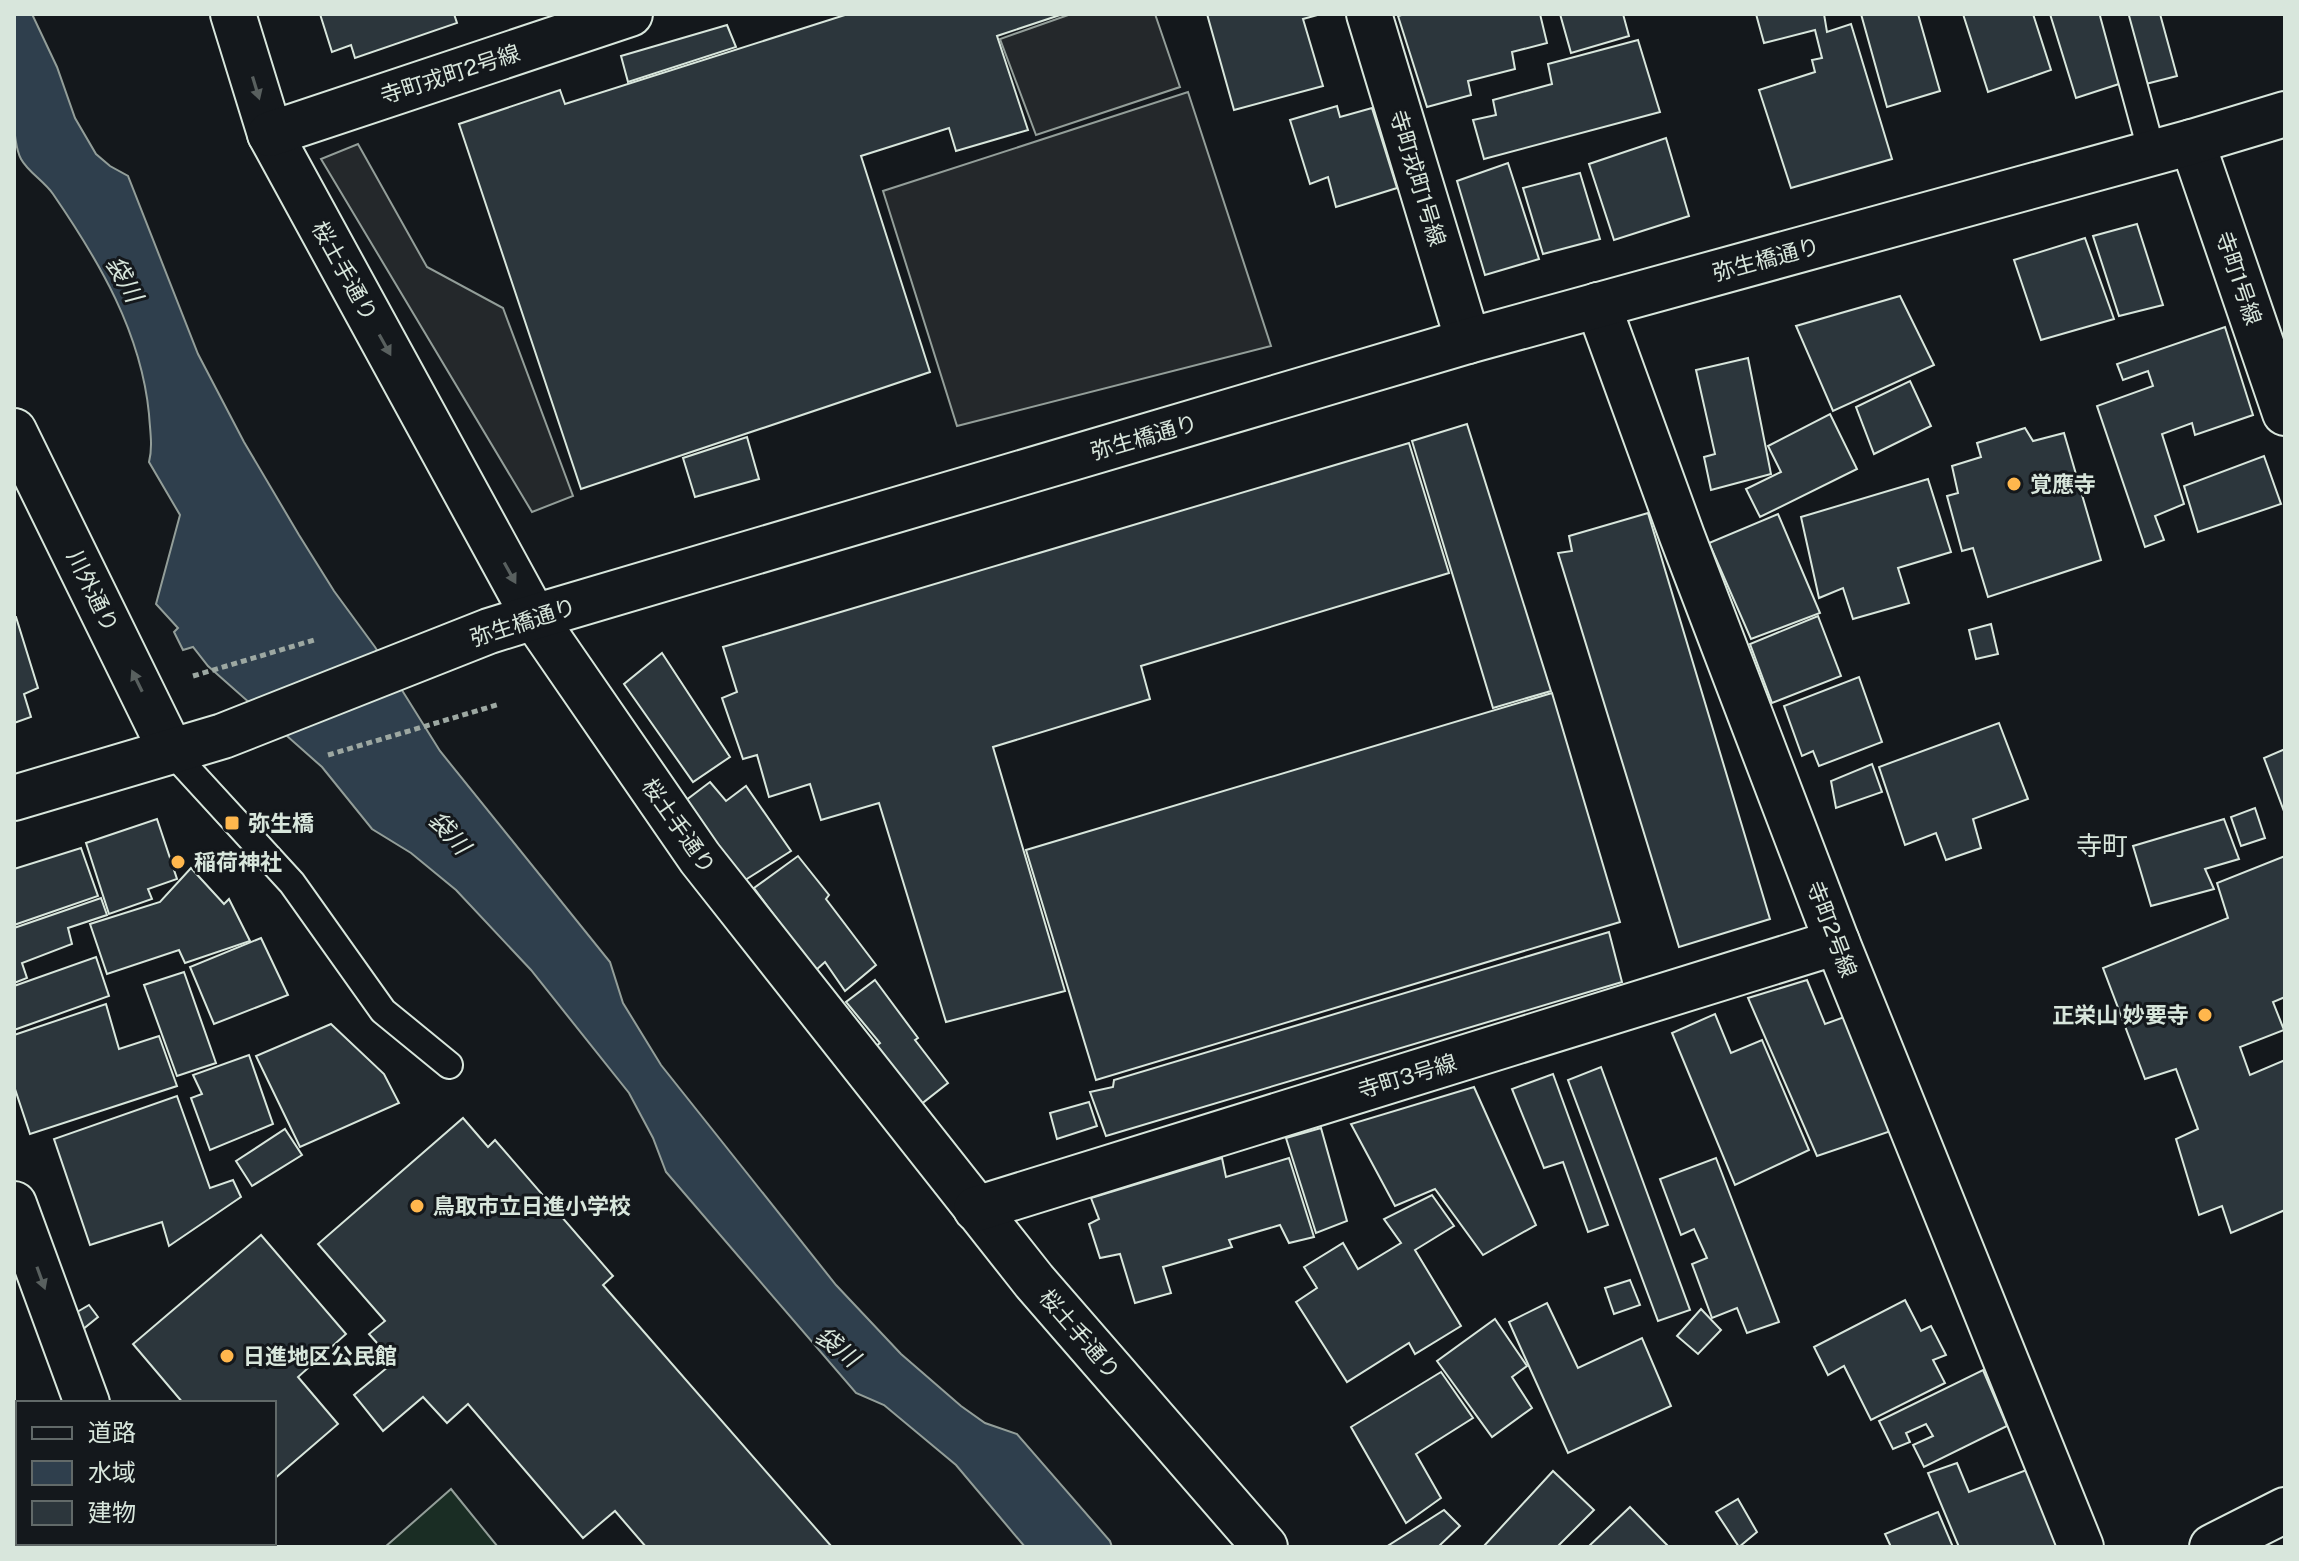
<svg xmlns="http://www.w3.org/2000/svg" width="2299" height="1561" font-family="'Public Sans','Noto Sans JP',sans-serif">
<style>
.green{fill:#1a2d24;stroke:#939e99;stroke-width:2}
.parking{fill:#24282b;stroke:#939e99;stroke-width:2}
.water{fill:#2f3f4d;stroke:#939e99;stroke-width:2}
.building{fill:#2c363c;stroke:#d8e6dc;stroke-width:2}
.lines{fill:none;stroke-linecap:round;stroke-linejoin:round}
.service-casing{stroke:#d8e6dc;stroke-width:30}
.minor-casing{stroke:#d8e6dc;stroke-width:48}
.tertiary-casing{stroke:#d8e6dc;stroke-width:48}
.path{stroke:#9da8a2;stroke-width:5;stroke-dasharray:6 4;stroke-linecap:butt}
.service{stroke:#14181c;stroke-width:26}
.minor{stroke:#14181c;stroke-width:44}
.tertiary{stroke:#14181c;stroke-width:44}
.oneway{fill:#59605f}
.poi-dot{fill:#ffb74d;stroke:#14181c;stroke-width:3}
.labels{text-anchor:middle;stroke-width:6;stroke-linejoin:round;paint-order:stroke}
.street-label{font-size:22px;fill:#d8e6dc;stroke:#14181c}
.poi-label{font-size:22px;font-weight:bold;fill:#d8e6dc;stroke:#14181c;text-anchor:start}
.water-label{font-size:24px;font-style:italic;fill:#d8e6dc;stroke:#14181c}
.quarter-label{font-size:26px;fill:#d8e6dc;stroke:#14181c}
</style>
<rect width="100%" height="100%" fill="#14181c"/>
<!-- green -->
<polygon class="green" points="451,1489 498,1547 385,1547"/>
<!-- parking -->
<g class="parking">
<polygon points="1071,14 1155,14 1180,87 1036,135 1000,39"/>
<polygon points="1188,92 1271,346 957,426 883,191"/>
<polygon points="358,144 427,267 503,308 573,496 532,512 321,159"/>
</g>
<!-- water -->
<path class="water" d="M14 14H32L57 67 75 118 96 154 110 166 128 176 198 354 244 442 299 535 334 591 375 647 440 751 610 962 623 1003 661 1065 836 1285 901 1354 961 1406 985 1423 1017 1434 1110 1541 1112 1547H1025L956 1465 884 1405 856 1393 666 1172 653 1138 629 1093 531 970 456 890 411 853 372 829 322 767 208 666 193 647 183 650 174 632 178 628 156 604 180 515 149 462C153 446 150 431 149 414 141 332 99 261 53 194 44 181 28 172 21 159 8 135 14 45 14 14Z"/>
<!-- building -->
<g class="building">
<polygon points="320,14 454,14 457,23 355,58 351,45 332,52"/>
<polygon points="848,14 1063,14 997,36 1028,130 956,151 949,128 861,156 930,372 581,489 459,124 560,90 565,104"/>
<polygon points="1207,14 1321,14 1303,19 1323,86 1234,110"/>
<polygon points="1405,14 1540,14 1547,43 1512,52 1515,69 1468,81 1471,95 1427,107 1398,16"/>
<polygon points="1560,14 1623,14 1629,36 1571,53"/>
<polygon points="1756,14 1824,14 1827,32 1851,24 1892,159 1791,188 1759,90 1815,72 1812,60 1822,58 1815,30 1764,43"/>
<polygon points="1861,14 1918,14 1940,91 1887,107"/>
<polygon points="1963,14 2033,14 2051,70 1988,92"/>
<polygon points="2050,14 2100,14 2122,83 2076,98"/>
<polygon points="2119,14 2160,14 2177,76 2138,86"/>
<polygon points="727,25 736,47 628,82 621,56"/>
<polygon points="1638,40 1660,112 1484,159 1473,120 1496,115 1493,100 1552,84 1548,64"/>
<polygon points="1337,106 1340,117 1372,108 1397,188 1336,207 1328,177 1310,184 1290,120"/>
<polygon points="1666,138 1689,216 1614,240 1589,164"/>
<polygon points="1508,163 1539,259 1485,275 1457,181"/>
<polygon points="1580,173 1600,239 1543,254 1523,188"/>
<polygon points="2137,224 2163,305 2119,316 2093,236"/>
<polygon points="2085,238 2114,319 2041,340 2014,260"/>
<polygon points="1900,296 1934,365 1833,411 1796,326"/>
<polygon points="2225,327 2253,415 2195,435 2192,423 2162,434 2184,504 2155,516 2164,540 2145,547 2097,406 2153,386 2148,371 2123,380 2117,364"/>
<polygon points="1748,358 1771,474 1711,490 1704,457 1715,454 1696,370"/>
<polygon points="1910,381 1931,426 1874,454 1856,407"/>
<polygon points="1830,414 1857,469 1760,517 1746,489 1781,472 1768,446"/>
<polygon points="1467,424 1551,691 1493,708 1412,441"/>
<polygon points="2025,428 2033,441 2064,433 2101,560 1988,597 1973,548 1962,551 1947,496 1958,493 1952,466 1981,457 1977,443"/>
<polygon points="747,437 759,479 695,497 683,458"/>
<polygon points="1409,443 1449,573 1141,666 1150,699 993,747 1065,991 946,1022 879,803 821,820 810,784 769,797 757,755 743,759 722,698 737,692 723,647"/>
<polygon points="2264,456 2281,504 2198,532 2184,486"/>
<polygon points="1928,479 1951,552 1898,568 1909,603 1853,619 1843,588 1819,598 1801,517"/>
<polygon points="1648,513 1770,919 1679,947 1558,553 1572,551 1569,536"/>
<polygon points="1778,514 1820,613 1751,639 1709,543"/>
<polygon points="1818,616 1841,676 1772,703 1750,644"/>
<polygon points="14,617 16,617 38,688 24,694 31,717 14,723"/>
<polygon points="1991,624 1998,654 1976,659 1969,630"/>
<polygon points="662,653 730,757 693,782 624,684"/>
<polygon points="1859,677 1882,742 1819,766 1813,751 1802,756 1784,706"/>
<polygon points="1552,693 1620,922 1096,1080 1026,850"/>
<polygon points="1999,723 2028,799 1973,819 1981,848 1946,860 1936,833 1905,845 1879,767"/>
<polygon points="2285,749 2285,814 2264,758"/>
<polygon points="1872,764 1882,792 1836,808 1831,781"/>
<polygon points="710,782 726,801 746,786 791,851 742,882 681,804"/>
<polygon points="2255,808 2265,838 2241,846 2231,817"/>
<polygon points="157,819 177,879 148,889 152,899 109,914 86,843"/>
<polygon points="2224,819 2239,859 2205,869 2214,889 2151,906 2133,846"/>
<polygon points="81,848 98,896 14,925 14,869"/>
<polygon points="798,856 829,895 826,899 876,965 845,991 825,962 815,971 754,888"/>
<polygon points="2285,856 2285,997 2273,1002 2284,1030 2240,1047 2250,1075 2285,1060 2285,1210 2231,1233 2222,1206 2199,1215 2176,1139 2198,1129 2176,1069 2145,1079 2103,968 2228,918 2217,883"/>
<polygon points="191,868 224,904 229,899 250,941 185,963 179,950 107,974 90,924 160,902"/>
<polygon points="101,898 107,915 68,928 72,944 22,963 27,978 14,983 14,928"/>
<polygon points="1609,932 1622,982 1106,1136 1090,1092 1113,1087 1114,1080"/>
<polygon points="261,938 288,995 214,1024 190,967"/>
<polygon points="96,957 109,996 14,1030 14,986"/>
<polygon points="184,972 216,1063 177,1076 144,985"/>
<polygon points="875,980 918,1038 915,1040 948,1083 920,1105 872,1049 880,1043 846,1002"/>
<polygon points="1807,980 1825,1024 1850,1015 1897,1129 1817,1156 1748,998"/>
<polygon points="106,1004 119,1049 159,1036 177,1086 30,1134 14,1086 14,1035"/>
<polygon points="1715,1014 1731,1053 1762,1040 1809,1150 1735,1185 1672,1033"/>
<polygon points="331,1024 384,1074 399,1103 300,1147 256,1056"/>
<polygon points="249,1055 273,1124 210,1150 191,1098 202,1094 193,1075"/>
<polygon points="1601,1067 1690,1310 1658,1321 1568,1080"/>
<polygon points="1553,1074 1608,1225 1588,1232 1563,1162 1544,1168 1512,1089"/>
<polygon points="1474,1087 1536,1225 1483,1255 1435,1189 1395,1206 1351,1124"/>
<polygon points="177,1096 210,1188 233,1180 241,1197 169,1246 162,1222 90,1245 54,1139"/>
<polygon points="1089,1102 1097,1126 1057,1139 1050,1113"/>
<polygon points="463,1118 488,1147 495,1140 613,1276 603,1285 832,1547 646,1547 615,1511 583,1538 468,1404 447,1423 423,1397 383,1431 354,1395 394,1362 369,1334 385,1321 318,1244"/>
<polygon points="1321,1128 1347,1221 1316,1233 1286,1138"/>
<polygon points="285,1129 302,1155 252,1186 236,1161"/>
<polygon points="1222,1158 1226,1177 1289,1158 1314,1237 1289,1243 1280,1225 1229,1240 1232,1247 1163,1267 1171,1293 1135,1303 1120,1254 1100,1258 1089,1224 1099,1219 1091,1198"/>
<polygon points="1716,1158 1779,1322 1747,1333 1737,1308 1712,1318 1692,1264 1707,1258 1694,1229 1681,1235 1660,1179"/>
<polygon points="1432,1195 1454,1226 1415,1250 1461,1326 1415,1354 1409,1343 1347,1382 1296,1302 1317,1288 1304,1267 1343,1243 1358,1269 1401,1243 1384,1219"/>
<polygon points="261,1235 346,1334 298,1377 338,1424 274,1479 274,1403 183,1403 133,1344"/>
<polygon points="1630,1280 1640,1305 1614,1314 1605,1288"/>
<polygon points="1905,1300 1921,1331 1931,1326 1946,1355 1933,1360 1945,1383 1871,1420 1844,1366 1828,1375 1814,1347"/>
<polygon points="1547,1303 1578,1368 1642,1338 1671,1406 1568,1453 1509,1322"/>
<polygon points="89,1305 98,1317 82,1330 72,1315"/>
<polygon points="1701,1309 1721,1330 1698,1354 1677,1336"/>
<polygon points="1495,1319 1527,1366 1512,1377 1532,1408 1492,1437 1437,1361"/>
<polygon points="1983,1370 2007,1426 1924,1467 1913,1445 1933,1436 1926,1424 1906,1433 1910,1442 1893,1449 1879,1421"/>
<polygon points="1441,1372 1473,1418 1416,1454 1441,1498 1406,1523 1351,1427"/>
<polygon points="1957,1463 1969,1492 2029,1469 2061,1547 1959,1547 1928,1473"/>
<polygon points="1553,1471 1594,1510 1557,1547 1483,1547"/>
<polygon points="1738,1499 1757,1532 1739,1547 1716,1512"/>
<polygon points="1630,1507 1669,1547 1588,1547"/>
<polygon points="1444,1510 1460,1526 1438,1547 1386,1547"/>
<polygon points="1938,1512 1953,1547 1891,1547 1885,1534"/>
<polygon points="26,1543 93,1543 95,1547 15,1547"/>
</g>
<g class="lines">
<defs>
<g id="service">
<polyline points="2114,14 2152,153"/>
<polyline points="171,751 292,883 383,1011 449,1065"/>
</g>
<g id="minor">
<polyline points="233,14 270,134 534,617 700,858 1034,1281 1265,1547"/>
<polyline points="1369,14 1468,341"/>
<polyline points="270,134 630,14"/>
<polyline points="2192,142 2285,413"/>
<polyline points="1598,305 1682,536 1837,942 2081,1547"/>
<polyline points="14,431 171,751"/>
<polyline points="14,1204 87,1403"/>
<polyline points="976,1209 1837,942"/>
<polyline points="138,1543 140,1547"/>
<polyline points="2212,1547 2285,1510"/>
</g>
<polyline id="tertiary" points="14,798 223,736 489,631 534,617 1468,341 2192,142 2285,114"/>
</defs>
<!-- service casing -->
<use href="#service" class="service-casing"/>
<!-- minor casing -->
<use href="#minor" class="minor-casing"/>
<!-- tertiary casing -->
<use href="#tertiary" class="tertiary-casing"/>
<!-- path -->
<g class="path">
<polyline points="193,676 314,640"/>
<polyline points="328,755 500,704"/>
</g>
<!-- service -->
<use href="#service" class="service"/>
<!-- minor -->
<use href="#minor" class="minor"/>
<!-- tertiary -->
<use href="#tertiary" class="tertiary"/>
</g>
<!-- one-way arrows -->
<defs><path id="oneway-solid" d="M-6-.8H1V-3.2L6.5 0L1 3.2V.8H-6Z" transform="scale(2)"/></defs>
<g class="oneway">
<use href="#oneway-solid" transform="translate(256 88) rotate(73)"/>
<use href="#oneway-solid" transform="translate(385 345) rotate(61)"/>
<use href="#oneway-solid" transform="translate(510 573) rotate(61)"/>
<use href="#oneway-solid" transform="translate(137 681) rotate(-116)"/>
<use href="#oneway-solid" transform="translate(41 1278) rotate(70)"/>
</g>
<!-- markers -->
<g class="poi-dot">
<circle cx="2014" cy="484" r="8"/>
<rect x="224" y="815" width="16" height="16" rx="4"/>
<circle cx="178" cy="862" r="8"/>
<circle cx="2205" cy="1015" r="8"/>
<circle cx="417" cy="1206" r="8"/>
<circle cx="227" cy="1356" r="8"/>
</g>
<g class="labels">
<!-- street labels -->
<g class="street-label">
<text transform="translate(450 74) rotate(-18)" y="8">寺町戎町2号線</text>
<text transform="translate(1418 178) rotate(73)" y="8">寺町戎町1号線</text>
<text transform="translate(1766 259) rotate(-15)" y="8">弥生橋通り</text>
<text transform="translate(345 271) rotate(61)" y="8">桜土手通り</text>
<text transform="translate(2239 278) rotate(71)" y="8">寺町1号線</text>
<text transform="translate(1144 437) rotate(-16)" y="8">弥生橋通り</text>
<text transform="translate(93 591) rotate(64)" y="8">川外通り</text>
<text transform="translate(523 622) rotate(-18)" y="8">弥生橋通り</text>
<text transform="translate(679 826) rotate(55)" y="8">桜土手通り</text>
<text transform="translate(1832 929) rotate(69)" y="8">寺町2号線</text>
<text transform="translate(1407 1076) rotate(-17)" y="8">寺町3号線</text>
<text transform="translate(1080 1334) rotate(49)" y="8">桜土手通り</text>
</g>
<!-- poi labels -->
<g class="poi-label">
<text x="2030" y="492">覚應寺</text>
<text x="248" y="831">弥生橋</text>
<text x="194" y="870">稲荷神社</text>
<text x="2189" y="1023" text-anchor="end">正栄山 妙要寺</text>
<text x="433" y="1214">鳥取市立日進小学校</text>
<text x="243" y="1364">日進地区公民館</text>
</g>
<!-- water labels -->
<g class="water-label">
<text transform="translate(124 279) rotate(61)" y="8">袋川</text>
<text transform="translate(449 833) rotate(48)" y="8">袋川</text>
<text transform="translate(837 1347) rotate(38)" y="8">袋川</text>
</g>
<!-- quarter labels -->
<g class="quarter-label">
<text x="2102" y="855">寺町</text>
</g>
</g>
<!-- border -->
<rect width="2299" height="1561" fill="none" stroke="#d8e6dc" stroke-width="32"/>
<!-- legend -->
<rect x="16" y="1401" width="260" height="144" fill="#14181c" stroke="#626a69" stroke-width="2"/>
<rect x="32" y="1427" width="40" height="12" fill="#14181c" stroke="#626a69" stroke-width="2"/>
<text x="88" y="1441" font-size="24" fill="#d8e6dc">道路</text>
<rect x="32" y="1461" width="40" height="24" fill="#2f3f4d" stroke="#626a69" stroke-width="2"/>
<text x="88" y="1481" font-size="24" fill="#d8e6dc">水域</text>
<rect x="32" y="1501" width="40" height="24" fill="#2c363c" stroke="#626a69" stroke-width="2"/>
<text x="88" y="1521" font-size="24" fill="#d8e6dc">建物</text>
</svg>
